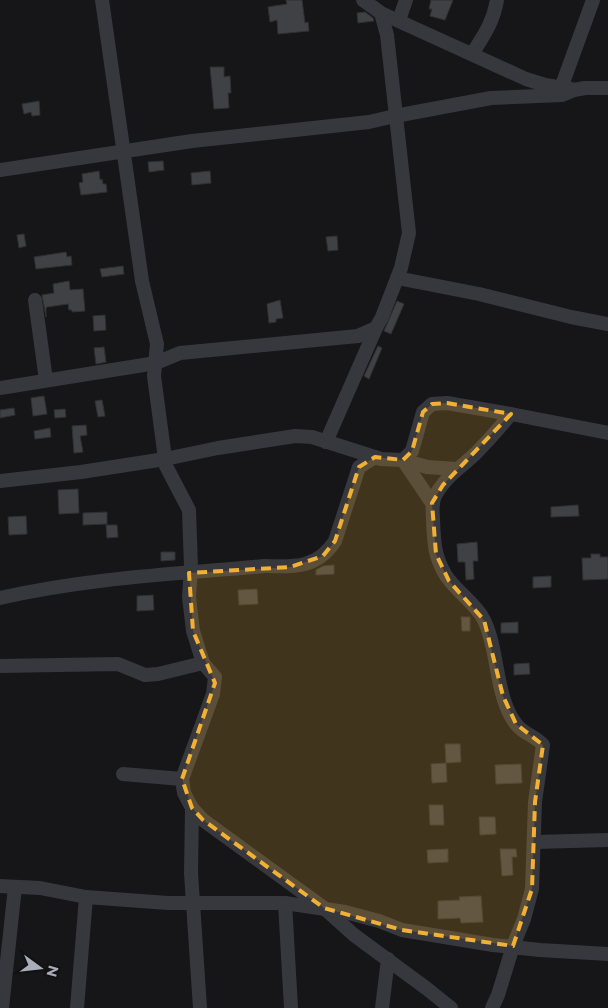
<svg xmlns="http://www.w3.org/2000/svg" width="608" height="1008" font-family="Montserrat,sans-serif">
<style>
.building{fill:#404145;stroke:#303034}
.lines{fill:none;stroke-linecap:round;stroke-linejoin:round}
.minor{stroke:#37383d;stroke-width:14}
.marked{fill:#f2b134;fill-opacity:0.2;stroke:#f2b134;stroke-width:4;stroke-dasharray:10 6;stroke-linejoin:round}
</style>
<rect width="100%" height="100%" fill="#161618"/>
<!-- building -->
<g class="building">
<polygon points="286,0 302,0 305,23 308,22 309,31 278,34 277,20 270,22 268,7 287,4"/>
<polygon points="431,0 453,0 445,20 430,16 432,9 429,9"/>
<polygon points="365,12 373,18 374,21 358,23 357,13"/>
<polygon points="210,67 224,67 224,77 230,76 231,93 228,93 229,108 214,109"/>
<polygon points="39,101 40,115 32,116 31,112 24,114 22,104"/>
<polygon points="163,161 164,170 149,172 148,162"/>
<polygon points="99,171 100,180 102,179 103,184 106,184 107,192 81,195 79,183 83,182 82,174"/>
<polygon points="210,171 211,183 192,185 191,173"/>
<polygon points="24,234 26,246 19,248 17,235"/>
<polygon points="337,236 338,250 328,251 326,237"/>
<polygon points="66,252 67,257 71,256 72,265 36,269 34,257"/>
<polygon points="123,266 124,274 102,277 100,269"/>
<polygon points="69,281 70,290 83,289 85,311 72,312 72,310 69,310 68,304 47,307 46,308 46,317 42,295 54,293 53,284"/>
<polygon points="280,300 283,318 276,319 276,322 269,323 267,304"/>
<polygon points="397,301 404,304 391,334 384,331"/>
<polygon points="105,315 106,330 94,331 93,316"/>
<polygon points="378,346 382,348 369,379 364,376"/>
<polygon points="104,347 106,362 96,364 94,348"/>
<polygon points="44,396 47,414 33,416 31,398"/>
<polygon points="102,400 105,416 98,417 95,401"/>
<polygon points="14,408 15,415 0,418 0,410"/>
<polygon points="65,409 66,417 55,418 54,410"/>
<polygon points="86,425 87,435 80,436 83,452 74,453 72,426"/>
<polygon points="50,428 51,437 35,439 34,431"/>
<polygon points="78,489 79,513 59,514 58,490"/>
<polygon points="578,505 579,516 551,517 551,507"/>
<polygon points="107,512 107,524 83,525 83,513"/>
<polygon points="26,516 27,534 9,535 8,517"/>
<polygon points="106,525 117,525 118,537 107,538"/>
<polygon points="477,542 478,561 473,561 474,579 466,580 465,562 458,562 457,544"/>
<polygon points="161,552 175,552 175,560 161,561"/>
<polygon points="591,554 600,554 600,557 608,557 608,579 583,580 582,558 591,558"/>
<polygon points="334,565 334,574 316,575 316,570 323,566"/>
<polygon points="551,576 551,587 533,588 533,577"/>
<polygon points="257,589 258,604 239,605 238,590"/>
<polygon points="153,595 154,610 137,611 137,596"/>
<polygon points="461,617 470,617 470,631 462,631"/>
<polygon points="518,622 518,633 501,633 501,623"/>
<polygon points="529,663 530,674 514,675 514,664"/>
<polygon points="445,744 460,744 461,762 446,763"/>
<polygon points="446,763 447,782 432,783 431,764"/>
<polygon points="521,764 522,783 496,784 495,765"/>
<polygon points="429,805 443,805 444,825 430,825"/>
<polygon points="479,817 495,817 496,834 480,835"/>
<polygon points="448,849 448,862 428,863 427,850"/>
<polygon points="500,849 516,849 517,857 512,857 513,875 502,876"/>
<polygon points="481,896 483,922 461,923 460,918 438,919 438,901 460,900 459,897"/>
</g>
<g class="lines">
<!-- minor -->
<g class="minor">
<polyline points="102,0 142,281 157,344 154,376 166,466 189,510 191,567 189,597 193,631 203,663 215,677 213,694 182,779 184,793 192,808 191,873 200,1008"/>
<polyline points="363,0 381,13 526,79 545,85 571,89"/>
<polyline points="399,20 406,0"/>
<path d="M472 54C484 35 493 23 497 0"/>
<polyline points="561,88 593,0"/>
<polyline points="0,170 192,141 369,122 395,116 491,98 562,95 574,90 585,88 608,88"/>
<polyline points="397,278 479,294 571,317 608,324"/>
<polyline points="35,300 46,380"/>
<polyline points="0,388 156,363 180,353 358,336 376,328 382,317 401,268 409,233 387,35 381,13"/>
<polyline points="326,442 376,328"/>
<polyline points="403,460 412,451 423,412 432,404 447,403 511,414 608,433"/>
<polyline points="403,460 432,503"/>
<polyline points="0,481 81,472 165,459 218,448 295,436 312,437 381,459 403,460 427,467 456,469"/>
<path d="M0 598C87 578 175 574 264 566 293 567 317 569 335 541L359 467 375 457"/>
<polyline points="0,666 118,664 145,675 158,674 203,663"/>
<polyline points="123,774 182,779"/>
<polyline points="192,808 203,820 324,908 354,935 426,988 451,1008"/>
<polyline points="535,842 608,840"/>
<polyline points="0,886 40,888 86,897 168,903 285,903 345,912 379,921 402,930 493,945 540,950 608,954"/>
<polyline points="285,903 291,1008"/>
<polyline points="2,1008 15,887"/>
<polyline points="77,1008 86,897"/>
<polyline points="382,1008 388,959"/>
<path d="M492 1008 498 995 513 946 524 919 532 889 535 802 543 745C536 736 523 734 516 724 495 697 499 651 484 620 475 602 455 591 445 574 434 555 434 541 433 519 433 515 432 509 433 504 433 498 439 489 443 484 452 472 465 464 476 453 488 441 500 427 511 414"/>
</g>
</g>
<!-- marked area -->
<path class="marked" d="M447 403 511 414 443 485 432 503 436 554 449 581 484 620 503 696 516 724 543 745 535 802 532 889 513 946 402 930 324 908 203 820 192 808 182 779 215 683 193 631 189 573 290 567 323 556 335 541 359 467 375 457 403 460 412 451 423 412 432 404Z"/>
<!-- north arrow -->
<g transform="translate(40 968) rotate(105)" stroke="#111113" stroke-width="4" paint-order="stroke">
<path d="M0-4L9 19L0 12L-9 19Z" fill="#a8adb8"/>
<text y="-8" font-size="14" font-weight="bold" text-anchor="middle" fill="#a8adb8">N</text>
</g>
</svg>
